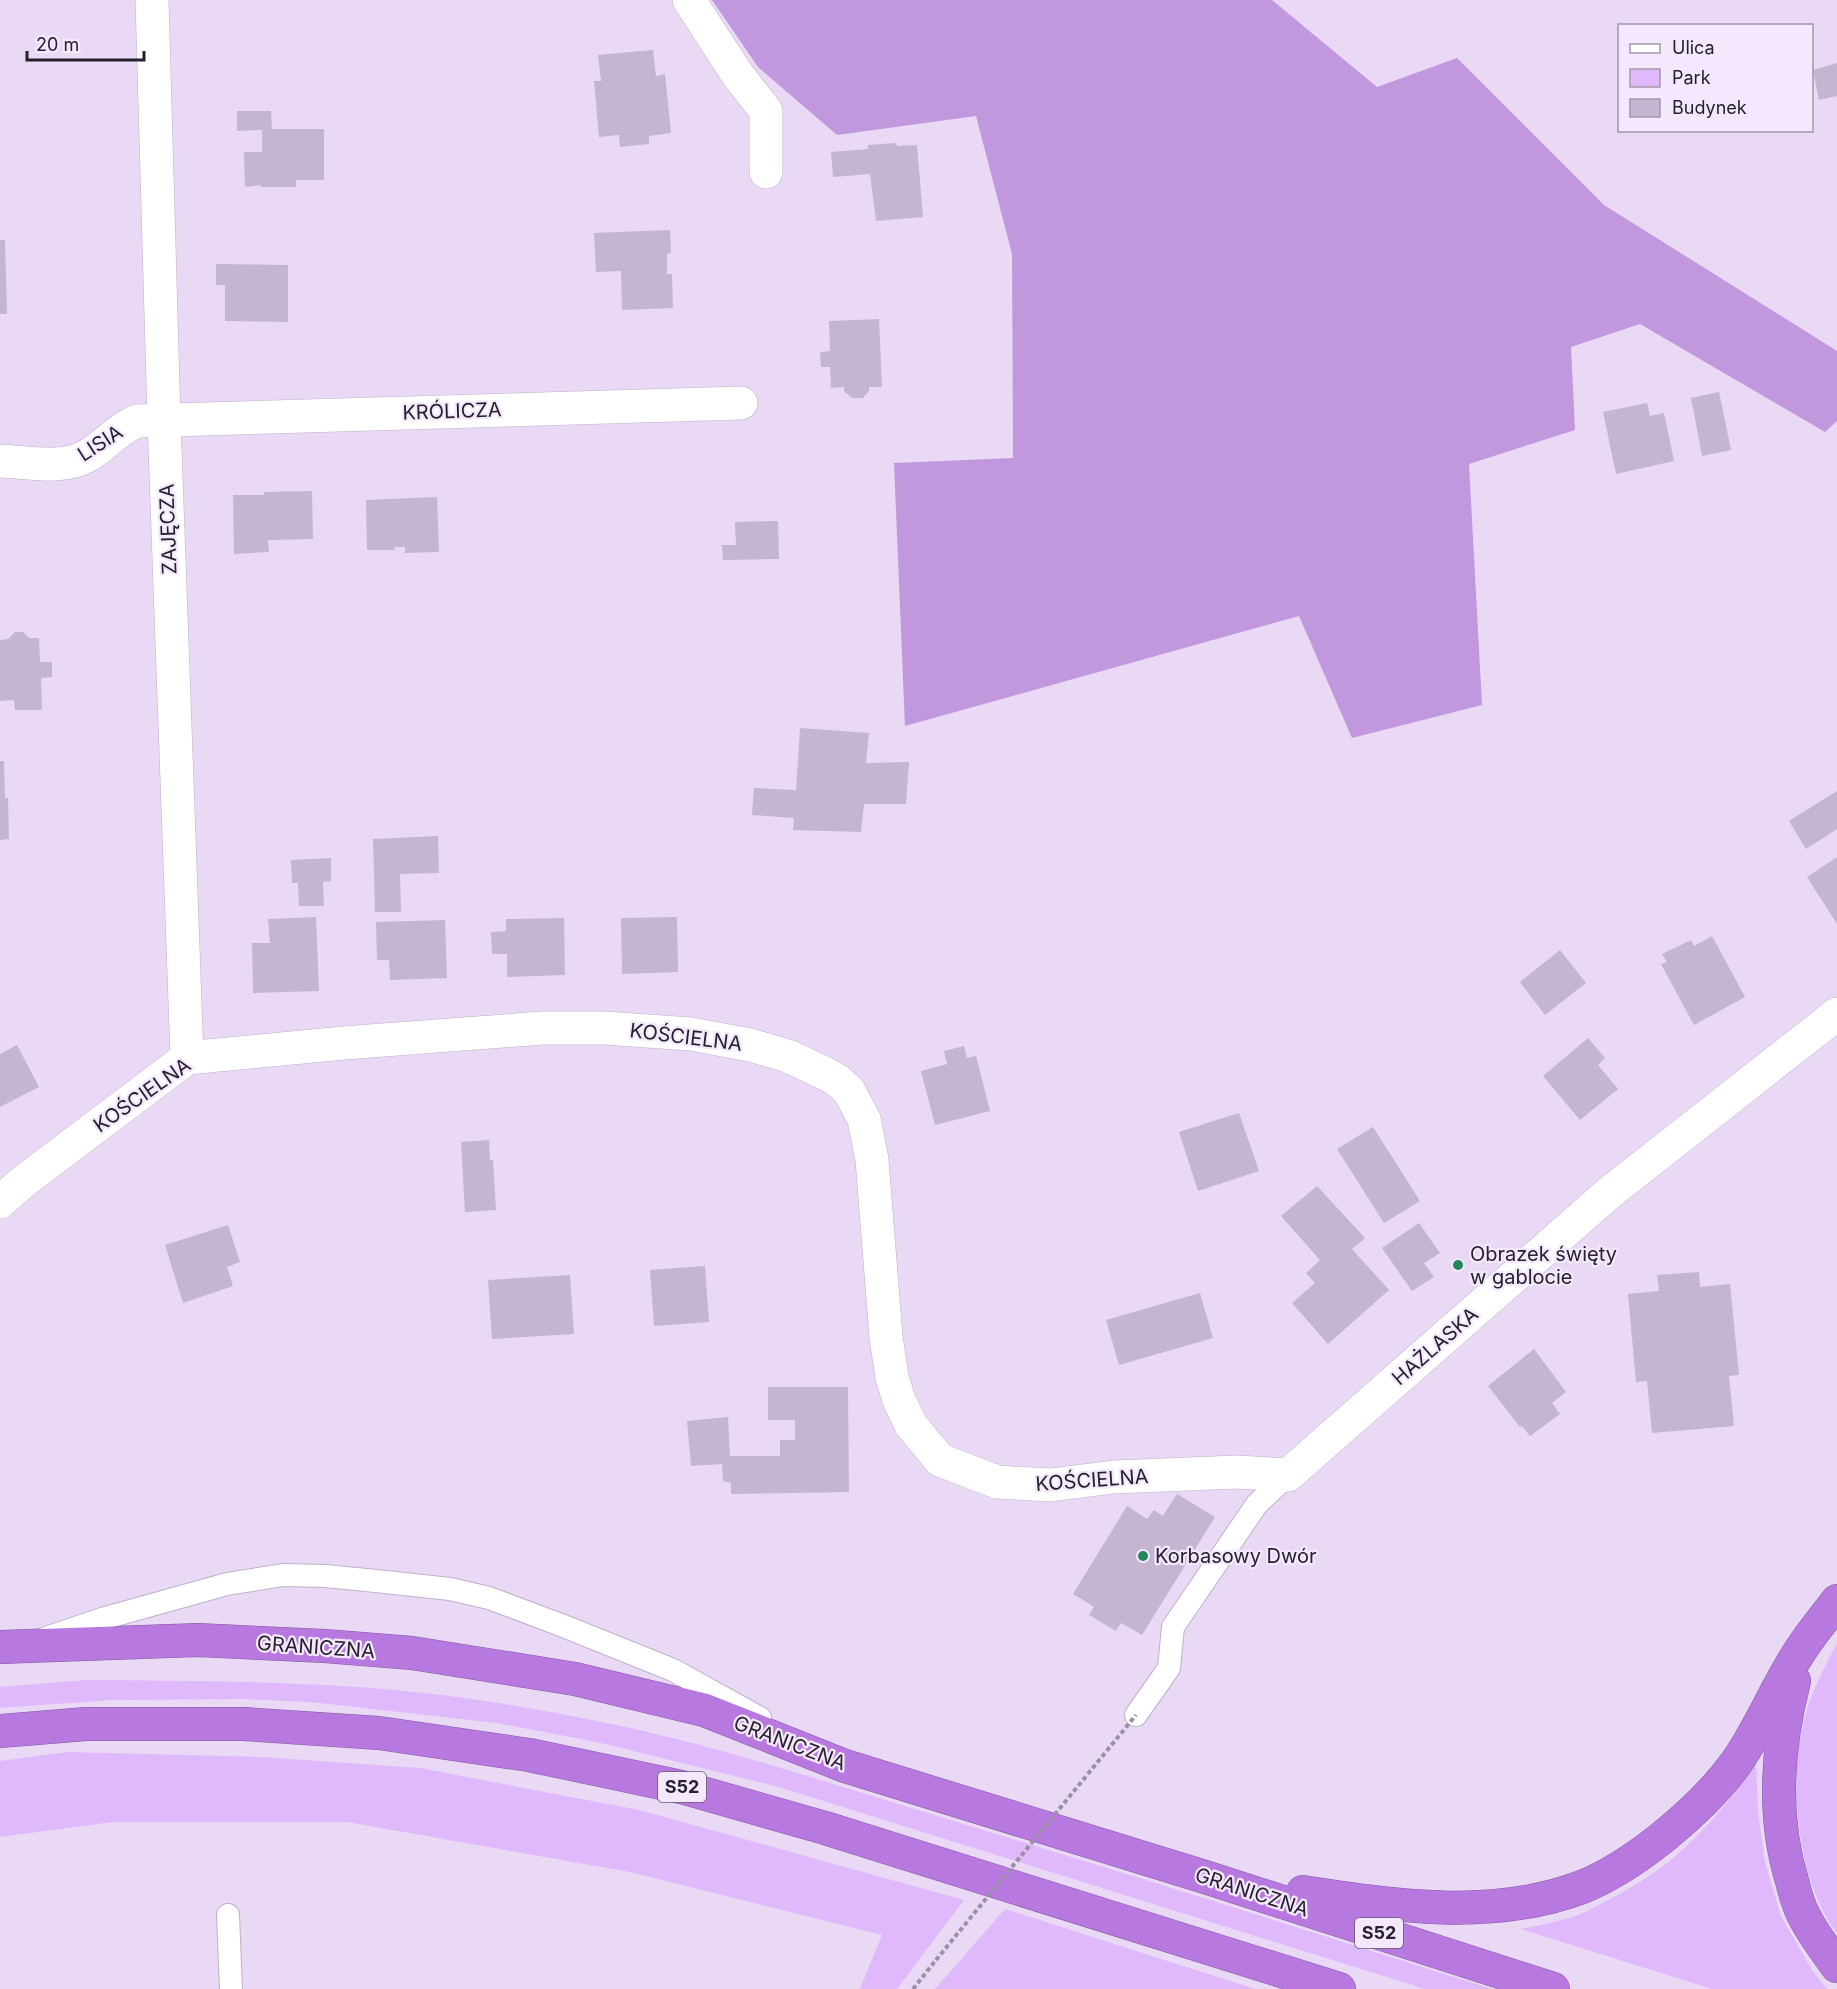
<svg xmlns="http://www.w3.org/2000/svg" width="1837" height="1989" font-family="Inter,sans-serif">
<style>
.green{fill:#dfb9fb}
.forest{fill:#c198de}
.building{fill:#c4b5d0}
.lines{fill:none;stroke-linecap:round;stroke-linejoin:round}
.lane-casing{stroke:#bfb0cb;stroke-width:24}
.street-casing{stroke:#bfb0cb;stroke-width:34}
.highway-casing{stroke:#845aa1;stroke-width:34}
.path{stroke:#9c90a5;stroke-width:4;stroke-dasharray:4.5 3;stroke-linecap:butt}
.lane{stroke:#fff;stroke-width:22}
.street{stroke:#fff;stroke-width:33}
.highway{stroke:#b778e0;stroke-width:33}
.path-bridge{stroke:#9c90a5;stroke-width:4;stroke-dasharray:4.5 3;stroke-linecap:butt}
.poi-dot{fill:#27855d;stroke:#f4e8fe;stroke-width:2}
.labels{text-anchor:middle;stroke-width:4.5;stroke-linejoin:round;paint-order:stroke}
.shield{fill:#f4e8fe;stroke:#645d6a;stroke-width:1.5}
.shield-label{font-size:18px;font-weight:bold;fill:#26212b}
.street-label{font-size:20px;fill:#26212b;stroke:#f4e8fe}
.poi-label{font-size:20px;fill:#26212b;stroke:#f4e8fe;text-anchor:start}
</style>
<rect width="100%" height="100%" fill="#e9d9f5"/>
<!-- green -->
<g class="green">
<path d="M1837 1644V1933C1797 1882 1788 1781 1804 1720 1811 1693 1823 1669 1837 1644Z"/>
<path d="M86 1680C217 1681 356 1681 485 1701 555 1712 624 1725 692 1743 779 1766 865 1794 950 1820 1132 1875 1312 1932 1492 1989H1425L779 1787 601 1743 497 1723 311 1702 245 1699 111 1700 0 1708V1687Z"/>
<polygon points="68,1752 261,1757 420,1768 639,1810 964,1900 897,1989 860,1989 882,1935 630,1872 347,1822 113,1822 0,1837 0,1761"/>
<path d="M1756 1764 1758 1811 1765 1862 1781 1916 1812 1970 1827 1989H1712L1521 1929C1539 1925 1558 1922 1575 1916 1585 1913 1595 1907 1604 1902 1674 1868 1712 1825 1756 1764Z"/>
<polygon points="1005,1909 1255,1989 935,1989"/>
</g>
<!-- forest -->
<polygon class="forest" points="712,0 1272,0 1377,87 1457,58 1604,205 1837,351 1837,421 1825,432 1640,324 1571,347 1575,430 1469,464 1482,705 1352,738 1299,616 905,726 894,463 1013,458 1012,254 976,116 837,135 758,67"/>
<!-- building -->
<g class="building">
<polygon points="653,50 656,76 665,74 671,133 649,136 649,144 620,147 619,135 599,137 594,81 601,81 598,55"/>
<polygon points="1837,63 1837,96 1819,100 1813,70"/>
<polygon points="237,111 271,111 272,129 324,129 324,180 296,180 296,187 261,187 261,185 245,187 244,152 262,152 262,130 237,131"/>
<polygon points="896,143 897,146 917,145 923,217 876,221 870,174 833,177 831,152 868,149 868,145"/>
<polygon points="670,230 671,253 667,254 667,274 672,274 673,308 622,310 621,271 596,272 594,233"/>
<polygon points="0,240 5,240 7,314 0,314"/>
<polygon points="216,264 288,265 288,322 225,321 225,285 216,285"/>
<polygon points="879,319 882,387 869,387 869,391 863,398 852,398 844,391 844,387 831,388 830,367 821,367 820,352 830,351 829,321"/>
<polygon points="1719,392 1731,450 1702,456 1691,398"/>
<polygon points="1647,403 1650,416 1664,413 1674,461 1616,474 1603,412"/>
<polygon points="312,491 313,539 268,540 269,552 234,554 233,495 264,495 264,492"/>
<polygon points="437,497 439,552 405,553 405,547 394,547 395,550 367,550 366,500"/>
<polygon points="778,521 779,559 723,560 722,545 736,545 735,522"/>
<polygon points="15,632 23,632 29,638 39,638 40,662 52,662 52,677 41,678 42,710 15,710 14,700 0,701 0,640 8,639"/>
<polygon points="800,728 869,733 866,763 909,762 906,804 864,804 861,832 793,830 794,818 752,815 754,788 796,790"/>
<polygon points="0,761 4,761 5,798 8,798 9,839 0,840"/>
<polygon points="1837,791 1837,829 1806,849 1789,821"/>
<polygon points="438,836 439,873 400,874 401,912 375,912 373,839"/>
<polygon points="1837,857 1837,924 1807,877"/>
<polygon points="331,858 331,881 323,882 324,906 299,906 298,883 292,883 291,860"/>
<polygon points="316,917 319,991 253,993 252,943 270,943 268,919"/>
<polygon points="677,917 678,972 622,974 621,918"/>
<polygon points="564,918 565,975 507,977 507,954 492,954 491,932 506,931 506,919"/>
<polygon points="445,920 447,978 390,980 389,960 377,960 376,922"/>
<polygon points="1712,936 1745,997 1694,1025 1661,964 1667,962 1662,954 1691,940 1694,946"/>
<polygon points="1560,950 1586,983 1545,1015 1520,982"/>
<polygon points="1588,1038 1605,1058 1598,1065 1618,1089 1580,1120 1543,1076"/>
<polygon points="17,1045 39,1087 0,1107 0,1054"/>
<polygon points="964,1046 967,1058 976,1056 990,1111 935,1125 921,1071 947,1064 944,1051"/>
<polygon points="1239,1113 1259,1171 1198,1191 1179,1132"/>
<polygon points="1373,1127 1420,1201 1384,1223 1337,1149"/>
<polygon points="489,1140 490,1160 493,1160 496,1210 465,1212 461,1142"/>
<polygon points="1317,1186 1365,1238 1352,1249 1389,1290 1328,1344 1292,1303 1315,1283 1306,1273 1320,1260 1281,1216"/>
<polygon points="1419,1223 1440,1253 1424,1263 1434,1277 1412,1291 1382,1248"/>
<polygon points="228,1225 240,1262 227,1267 233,1286 183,1303 165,1245"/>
<polygon points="705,1266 709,1322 654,1326 650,1270"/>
<polygon points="1699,1272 1700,1287 1730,1284 1739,1375 1729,1376 1734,1426 1652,1433 1647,1381 1636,1382 1628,1294 1659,1291 1657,1275"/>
<polygon points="570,1275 574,1334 492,1339 488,1280"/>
<polygon points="1200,1293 1213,1338 1119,1365 1106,1320"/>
<polygon points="1534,1349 1566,1392 1552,1403 1560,1414 1530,1436 1522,1426 1520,1427 1488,1386"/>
<polygon points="768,1387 848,1387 849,1492 731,1494 731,1483 723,1481 722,1464 691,1466 687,1421 728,1417 730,1456 780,1456 780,1440 795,1440 795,1420 768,1420"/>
<polygon points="1177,1494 1215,1517 1142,1635 1121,1623 1116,1631 1089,1615 1094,1607 1073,1594 1127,1506 1147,1519 1154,1510 1163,1516"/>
</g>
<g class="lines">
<defs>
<g id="lane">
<polyline points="46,1638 105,1618 227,1584 283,1575 325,1576 376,1581 450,1589 489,1598 561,1625 673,1670 760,1718"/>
<polyline points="1136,1715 1169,1668 1173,1627 1257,1504 1288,1475"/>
<polyline points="228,1915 231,1989"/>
</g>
<g id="street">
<polyline points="152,0 164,420 187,1058"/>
<polyline points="689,0 737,74 766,111 766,172"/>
<path d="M0 461C27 462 63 470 87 456 106 445 116 430 137 421L741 403"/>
<polyline points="0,1202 24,1181 187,1058 344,1043 543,1028 604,1028 691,1034 750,1045 788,1056 824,1073 837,1080 849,1091 864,1119 872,1160 886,1337 892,1377 899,1400 911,1425 940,1460 997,1482 1050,1485 1114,1477 1237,1472 1288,1475 1609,1193 1837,1014"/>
</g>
<g id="highway">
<polyline points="0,1647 198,1640 325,1646 412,1653 575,1679 704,1710 845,1766 1205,1877 1553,1989"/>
<path d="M1794 1681C1777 1747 1772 1816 1792 1881 1795 1893 1798 1905 1804 1916 1813 1934 1825 1950 1837 1966"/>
<polyline points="0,1731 86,1724 244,1724 379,1733 529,1755 681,1787 825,1828 1339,1989"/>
<path d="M1303 1892C1394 1906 1492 1921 1582 1887 1612 1875 1638 1857 1663 1837 1690 1815 1715 1792 1736 1763 1762 1726 1778 1682 1804 1645 1814 1630 1826 1616 1837 1601"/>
</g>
</defs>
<!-- lane casing -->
<use href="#lane" class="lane-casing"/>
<!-- street casing -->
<use href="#street" class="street-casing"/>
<!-- highway casing -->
<use href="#highway" class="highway-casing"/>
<!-- path -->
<polyline class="path" points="913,1989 936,1960"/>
<!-- lane -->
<use href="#lane" class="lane"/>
<!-- street -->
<use href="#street" class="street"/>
<!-- highway -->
<use href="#highway" class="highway"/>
<!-- path-bridge -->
<polyline class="path-bridge" points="936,1960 1136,1715"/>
</g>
<!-- markers -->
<g class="poi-dot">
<circle cx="1458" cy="1265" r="6"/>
<circle cx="1143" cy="1556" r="6"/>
</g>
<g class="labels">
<!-- shield labels -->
<g class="shield">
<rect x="658" y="1772" width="48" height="30" rx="4.5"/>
<rect x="1355" y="1918" width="48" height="30" rx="4.5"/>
</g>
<g class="shield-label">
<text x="682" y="1793">S52</text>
<text x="1379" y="1939">S52</text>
</g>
<!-- street labels -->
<g class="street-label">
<text transform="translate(452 411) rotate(-2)" y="7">KRÓLICZA</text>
<text transform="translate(100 443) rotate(-33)" y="7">LISIA</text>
<text transform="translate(168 529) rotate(-92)" y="7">ZAJĘCZA</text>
<text transform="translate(686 1037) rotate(7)" y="7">KOŚCIELNA</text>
<text transform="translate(142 1095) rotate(-35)" y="7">KOŚCIELNA</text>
<text transform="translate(1435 1346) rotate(-41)" y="7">HAŻLASKA</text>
<text transform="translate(1092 1480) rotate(-4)" y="7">KOŚCIELNA</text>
<text transform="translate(316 1647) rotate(4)" y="7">GRANICZNA</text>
<text transform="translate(790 1743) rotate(21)" y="7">GRANICZNA</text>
<text transform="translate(1252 1892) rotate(18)" y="7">GRANICZNA</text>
</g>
<!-- poi labels -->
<g class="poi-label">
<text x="1470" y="1261">Obrazek święty<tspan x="1470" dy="23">w gablocie</tspan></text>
<text x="1155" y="1563">Korbasowy Dwór</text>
</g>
</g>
<!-- legend -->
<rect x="1618" y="24" width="195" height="108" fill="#f4e8fe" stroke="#a298aa" stroke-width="1.5"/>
<rect x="1630" y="44" width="30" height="9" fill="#ffffff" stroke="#a298aa" stroke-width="1.5"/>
<text x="1672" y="54" font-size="18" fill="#26212b">Ulica</text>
<rect x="1630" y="69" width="30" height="18" fill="#dfb9fb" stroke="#a298aa" stroke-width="1.5"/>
<text x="1672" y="84" font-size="18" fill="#26212b">Park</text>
<rect x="1630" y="99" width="30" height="18" fill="#c4b5d0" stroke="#a298aa" stroke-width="1.5"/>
<text x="1672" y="114" font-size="18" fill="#26212b">Budynek</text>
<!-- scale -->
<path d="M27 51v9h117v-9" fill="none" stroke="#26212b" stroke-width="3"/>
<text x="36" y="51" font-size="18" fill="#26212b" stroke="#f4e8fe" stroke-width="4.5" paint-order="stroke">20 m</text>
</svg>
